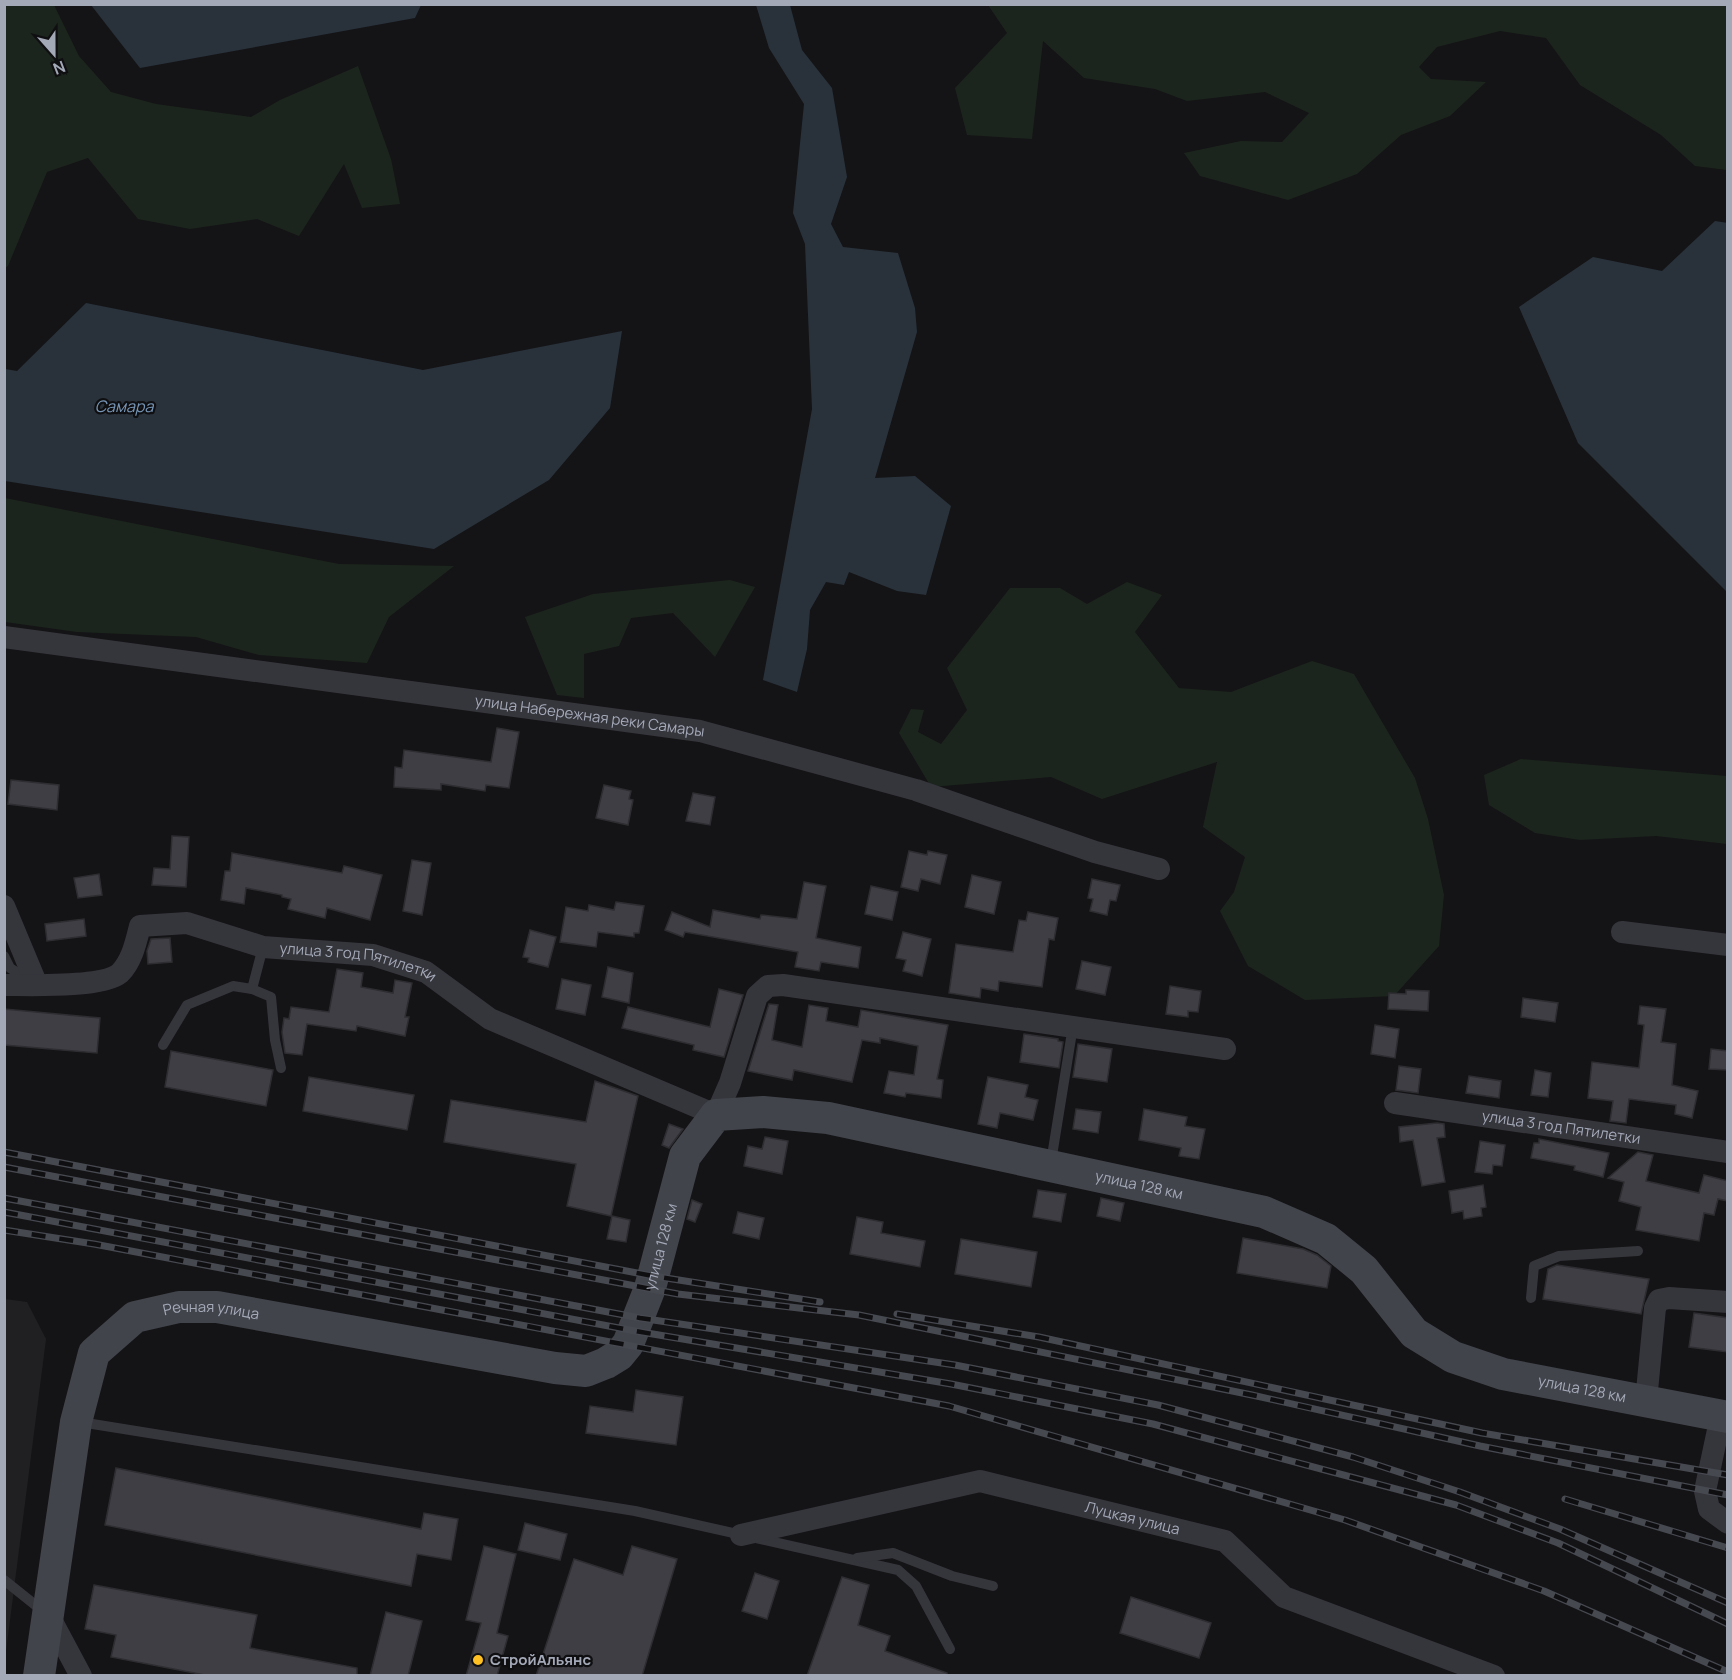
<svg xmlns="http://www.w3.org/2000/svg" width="1732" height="1680" font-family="Manrope,sans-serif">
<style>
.built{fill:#202023}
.green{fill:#1c251d}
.water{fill:#29323b}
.building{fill:#3e3e44;stroke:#2e2e32;stroke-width:1.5}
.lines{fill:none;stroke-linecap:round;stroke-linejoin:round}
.lane{stroke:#35353c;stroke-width:10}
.street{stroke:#35353c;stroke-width:22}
.secondary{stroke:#42444c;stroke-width:32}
.rail-casing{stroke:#474951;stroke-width:7}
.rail{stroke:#0f0f11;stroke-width:4.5;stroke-dasharray:14;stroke-linecap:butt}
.poi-dot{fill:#ffc023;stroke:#0f0f11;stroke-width:2}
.labels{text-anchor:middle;stroke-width:4.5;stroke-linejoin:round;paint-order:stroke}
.street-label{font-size:15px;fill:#a4a9b8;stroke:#0f0f11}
.poi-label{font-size:15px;font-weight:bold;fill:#a4a9b8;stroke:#0f0f11;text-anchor:start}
.water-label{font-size:16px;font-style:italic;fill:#7796b7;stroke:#0f0f11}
</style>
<rect width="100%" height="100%" fill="#141416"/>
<!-- built -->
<polygon class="built" points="5,1299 27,1302 46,1339 5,1659"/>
<!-- green -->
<g class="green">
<polygon points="5,4 54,5 79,56 111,92 156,104 251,117 280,100 358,66 391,159 400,204 362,208 344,164 299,236 257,219 190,229 138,219 88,158 47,172 8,266 5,268"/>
<polygon points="988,5 1727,5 1727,170 1695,166 1661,135 1580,85 1546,38 1500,31 1437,47 1419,67 1431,79 1486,82 1450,116 1401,135 1357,174 1288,200 1200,176 1184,153 1241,141 1282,142 1309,113 1265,92 1187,101 1155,89 1084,78 1043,41 1032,139 967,135 955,88 1007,33"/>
<polygon points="5,498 339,564 454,566 389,617 367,663 259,655 196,637 77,632 5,622"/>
<polygon points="730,580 755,587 715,657 673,613 631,618 619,646 584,654 584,698 557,695 525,617 593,594"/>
<polygon points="1127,582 1162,595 1135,632 1179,688 1231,692 1312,661 1354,674 1415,778 1428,819 1444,895 1439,946 1394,996 1305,1000 1248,966 1220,911 1234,892 1245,857 1203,827 1217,762 1102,799 1051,777 931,787 899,733 911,709 924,710 918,732 941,744 967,710 947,668 1010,588 1060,588 1087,604"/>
<polygon points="1521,759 1727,776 1727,844 1656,836 1580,840 1535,833 1489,805 1484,775"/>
</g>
<!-- water -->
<g class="water">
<polygon points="91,5 421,5 415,18 140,68"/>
<polygon points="756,5 790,5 802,50 832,88 847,177 831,224 843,247 898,253 915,308 917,332 875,478 915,476 951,506 926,595 897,591 849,572 844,585 826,582 810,610 807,649 797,692 763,680 812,409 805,244 793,213 804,104 769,48"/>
<polygon points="1715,221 1728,223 1727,592 1578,443 1519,307 1593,257 1662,271"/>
<polygon points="86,303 423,370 622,331 610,408 549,480 434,549 5,481 5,369 17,371"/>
</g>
<!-- building -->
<g class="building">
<polygon points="497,728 519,732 509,788 486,785 485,791 441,784 441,790 394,787 395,767 402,768 404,750 491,762"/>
<polygon points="11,780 59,785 57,810 8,804"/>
<polygon points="604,785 631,791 629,799 633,800 628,825 596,818"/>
<polygon points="693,793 715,797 710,825 686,821"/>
<polygon points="172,836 189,837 186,887 152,885 154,868 170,869"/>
<polygon points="909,851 927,855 928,851 947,855 940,884 921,879 918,891 901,887"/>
<polygon points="232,853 342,873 344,866 382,875 370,920 327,908 325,918 288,909 291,899 282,897 282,895 246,888 244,904 221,900 225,871 230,871"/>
<polygon points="412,860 431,863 422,915 403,911"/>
<polygon points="99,874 102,895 78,898 74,878"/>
<polygon points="972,875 1001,882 994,914 965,907"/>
<polygon points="1092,879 1120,885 1116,901 1110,900 1107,915 1090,911 1093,899 1088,898"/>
<polygon points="804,882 826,886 816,938 861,947 858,968 821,962 819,971 795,967 798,952 685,932 683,937 665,930 672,912 710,927 713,910 760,919 761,915 797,919"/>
<polygon points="871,886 898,892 892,920 865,914"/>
<polygon points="616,902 644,906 639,933 634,933 634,937 598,932 596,947 560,942 566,907 588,911 589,905 614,910"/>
<polygon points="1028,912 1058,918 1054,940 1049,939 1042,987 999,981 998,991 981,988 980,998 949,993 956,944 1013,952 1019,920 1026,921"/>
<polygon points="84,919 86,936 47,941 45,924"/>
<polygon points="530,930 556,937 548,967 528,962 529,958 523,957"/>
<polygon points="903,932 931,939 922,976 903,971 906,960 896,958"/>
<polygon points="170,938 172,962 148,964 147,951 151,939"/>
<polygon points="1082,961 1111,967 1105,995 1076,989"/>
<polygon points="608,967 633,973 629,1003 602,997"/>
<polygon points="337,969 363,973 361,987 393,993 395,980 412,983 405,1017 409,1017 405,1036 357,1026 356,1031 307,1024 302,1055 285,1053 282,1032 284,1018 289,1019 291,1007 329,1012"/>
<polygon points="562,979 591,985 585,1015 556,1009"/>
<polygon points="1170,986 1201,991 1198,1012 1188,1011 1188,1017 1166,1014"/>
<polygon points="719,989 743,995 724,1057 693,1050 694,1045 622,1028 628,1007 710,1027"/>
<polygon points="1406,990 1429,991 1428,1011 1388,1009 1389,993 1406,994"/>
<polygon points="1523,998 1558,1003 1555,1022 1521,1017"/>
<polygon points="769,1004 778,1005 772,1040 802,1047 809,1005 828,1008 826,1021 858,1027 861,1010 948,1025 937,1079 943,1080 941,1098 906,1093 905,1097 884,1093 889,1071 914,1075 918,1046 880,1038 880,1043 862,1040 852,1082 794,1070 792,1080 748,1071"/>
<polygon points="1640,1006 1666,1009 1661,1042 1676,1044 1672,1085 1698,1091 1692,1118 1675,1114 1676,1105 1629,1099 1626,1123 1610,1121 1613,1101 1588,1098 1592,1062 1639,1068 1644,1025 1638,1024"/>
<polygon points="4,1009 100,1018 97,1053 4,1045"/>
<polygon points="1375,1025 1399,1029 1395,1058 1371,1054"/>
<polygon points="1024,1034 1058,1039 1058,1041 1063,1042 1059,1068 1020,1062"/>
<polygon points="1078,1044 1112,1049 1107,1082 1073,1077"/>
<polygon points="1711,1049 1728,1051 1728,1070 1709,1069"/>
<polygon points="171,1051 273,1070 266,1106 165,1087"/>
<polygon points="1399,1066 1421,1069 1418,1093 1396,1090"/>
<polygon points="1535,1070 1551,1073 1548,1097 1531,1095"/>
<polygon points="1469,1076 1501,1081 1499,1098 1466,1093"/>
<polygon points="309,1077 414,1095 407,1130 303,1111"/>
<polygon points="988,1077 1028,1085 1025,1097 1038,1100 1033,1120 1000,1113 997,1128 978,1124"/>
<polygon points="595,1081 638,1096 611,1216 567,1206 576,1164 444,1142 451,1100 586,1122"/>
<polygon points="1076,1109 1101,1112 1098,1133 1073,1129"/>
<polygon points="1144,1109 1187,1117 1185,1126 1205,1129 1199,1159 1179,1156 1181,1148 1139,1140"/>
<polygon points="1437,1123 1444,1124 1445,1137 1437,1138 1445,1182 1422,1186 1413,1140 1400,1142 1399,1127"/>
<polygon points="669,1124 683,1129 669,1148 662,1145"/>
<polygon points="765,1137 788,1141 782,1174 744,1166 748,1146 762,1149"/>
<polygon points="1539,1139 1609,1153 1603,1177 1574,1170 1575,1166 1531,1158 1534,1143 1539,1143"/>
<polygon points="1480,1141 1505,1145 1502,1166 1493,1165 1492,1174 1475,1172"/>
<polygon points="1638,1152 1653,1155 1646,1181 1699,1193 1704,1175 1728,1181 1728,1201 1718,1199 1714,1215 1704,1213 1699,1241 1636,1230 1641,1207 1619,1201 1624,1182 1608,1178"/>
<polygon points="1483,1185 1486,1207 1481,1208 1482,1216 1464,1219 1463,1211 1452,1213 1449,1191"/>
<polygon points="1038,1190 1066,1194 1061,1222 1033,1217"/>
<polygon points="1101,1198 1124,1203 1120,1221 1097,1216"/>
<polygon points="692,1200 702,1204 695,1222 687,1219"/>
<polygon points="738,1212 764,1218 759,1239 733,1233"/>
<polygon points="612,1216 630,1220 626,1242 607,1239"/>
<polygon points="857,1217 883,1222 881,1233 925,1241 920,1267 850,1254"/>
<polygon points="1243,1238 1303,1249 1317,1255 1331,1266 1327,1288 1237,1273"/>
<polygon points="961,1239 1037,1252 1031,1287 955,1274"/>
<polygon points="1557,1265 1649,1279 1641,1314 1543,1299 1548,1269"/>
<polygon points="1694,1313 1728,1318 1728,1352 1689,1347"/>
<polygon points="636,1390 683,1397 676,1445 586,1433 590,1406 633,1412"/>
<polygon points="116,1468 421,1529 424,1513 458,1519 451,1560 417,1554 411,1586 105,1525"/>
<polygon points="525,1523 567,1534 560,1560 518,1550"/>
<polygon points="484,1546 516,1554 497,1633 508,1636 497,1676 466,1676 481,1623 466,1620"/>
<polygon points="632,1546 677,1559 642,1676 536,1676 574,1559 623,1575"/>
<polygon points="755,1573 779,1581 767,1619 742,1611"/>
<polygon points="842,1577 869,1585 858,1625 890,1636 885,1651 947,1673 947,1676 807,1676"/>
<polygon points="94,1585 257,1615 250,1648 357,1668 357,1676 210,1676 111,1657 116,1635 85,1629"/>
<polygon points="1131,1597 1211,1623 1199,1658 1120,1633"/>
<polygon points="386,1612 422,1621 408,1676 370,1676"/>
</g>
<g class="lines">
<!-- lane -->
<g class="lane">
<polyline points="4,956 10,968 32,982"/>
<polyline points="252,989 263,947"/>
<polyline points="163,1045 187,1005 233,986 252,989 271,997 275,1040 281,1068"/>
<polyline points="1051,1162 1073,1026"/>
<polyline points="1531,1298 1534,1266 1559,1256 1638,1251"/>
<polyline points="80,1422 635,1511 898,1570 916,1586 950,1649"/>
<polyline points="857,1558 893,1553 952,1576 993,1586"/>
<polyline points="4,1580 44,1612"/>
</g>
<!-- street -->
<g class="street">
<path id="s1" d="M4 637 700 731 916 790 1095 852 1159 869"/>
<polyline points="4,906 37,985"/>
<polyline points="1622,932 1728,945"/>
<path id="s2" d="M4 985C28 985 103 988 120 973 132 961 136 942 140 926L187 923 263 947 373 955 426 972 490 1019 716 1115 730 1083 757 996 768 986 783 985 1225 1049"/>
<path id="s3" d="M1395 1103 1728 1152"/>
<polyline points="1646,1401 1655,1308 1659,1300 1669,1298 1728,1302"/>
<polyline points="1721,1416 1705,1491 1709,1509 1728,1523"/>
<path id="s4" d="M741 1535 980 1481 1225 1541 1284 1597 1494 1676"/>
<polyline points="49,1616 81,1676"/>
</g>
<!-- secondary -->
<path class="secondary" id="s5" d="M39 1676 76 1422 94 1353 135 1317 179 1307H217L555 1368 586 1371 606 1363 619 1355 628 1344 650 1288 685 1156 716 1115 763 1112 828 1118 1264 1212 1326 1239 1364 1270 1414 1333 1453 1357 1503 1374 1728 1417"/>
<defs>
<g id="rail">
<polyline points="4,1152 653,1276 820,1302"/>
<polyline points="4,1167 678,1294 859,1315 1252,1395 1480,1446 1728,1495"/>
<polyline points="4,1198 640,1318 955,1365 1158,1405 1353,1457 1460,1492 1560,1529 1728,1603"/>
<polyline points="4,1212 635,1331 951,1384 1153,1424 1456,1505 1558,1543 1728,1624"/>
<polyline points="4,1230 94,1244 949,1406 1345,1520 1544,1591 1728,1672"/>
<polyline points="897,1314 1039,1337 1482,1433 1728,1475"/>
<polyline points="1565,1499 1728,1548"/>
</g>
</defs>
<!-- rail casing -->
<use href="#rail" class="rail-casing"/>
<!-- rail -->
<use href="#rail" class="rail"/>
</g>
<!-- markers -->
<circle class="poi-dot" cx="478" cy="1660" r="6"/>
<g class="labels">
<!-- street labels -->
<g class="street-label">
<text dy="5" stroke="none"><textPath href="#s1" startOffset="591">улица Набережная реки Самары</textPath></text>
<text dy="5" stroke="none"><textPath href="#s2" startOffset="393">улица 3 год Пятилетки</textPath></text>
<text dy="5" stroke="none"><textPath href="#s3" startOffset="168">улица 3 год Пятилетки</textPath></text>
<text dy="5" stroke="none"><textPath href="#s5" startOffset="1570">улица 128 км</textPath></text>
<text dy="5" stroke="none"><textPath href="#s5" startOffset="994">улица 128 км</textPath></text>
<text dy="5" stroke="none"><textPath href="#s5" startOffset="460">Речная улица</textPath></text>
<text dy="5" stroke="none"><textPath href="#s5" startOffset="2074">улица 128 км</textPath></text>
<text dy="5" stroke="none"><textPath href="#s4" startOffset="402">Луцкая улица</textPath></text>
</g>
<!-- poi labels -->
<g class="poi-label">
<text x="490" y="1665">СтройАльянс</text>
</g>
<!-- water labels -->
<g class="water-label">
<text x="124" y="412">Самара</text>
</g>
</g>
<!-- border -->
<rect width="1732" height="1680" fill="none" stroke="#a4a9b8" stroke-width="12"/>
<!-- north arrow -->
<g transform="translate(54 54) rotate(159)" stroke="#0f0f11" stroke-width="4.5" paint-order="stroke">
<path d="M0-4.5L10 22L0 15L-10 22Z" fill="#a4a9b8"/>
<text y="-9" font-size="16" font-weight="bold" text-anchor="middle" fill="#a4a9b8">N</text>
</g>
</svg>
